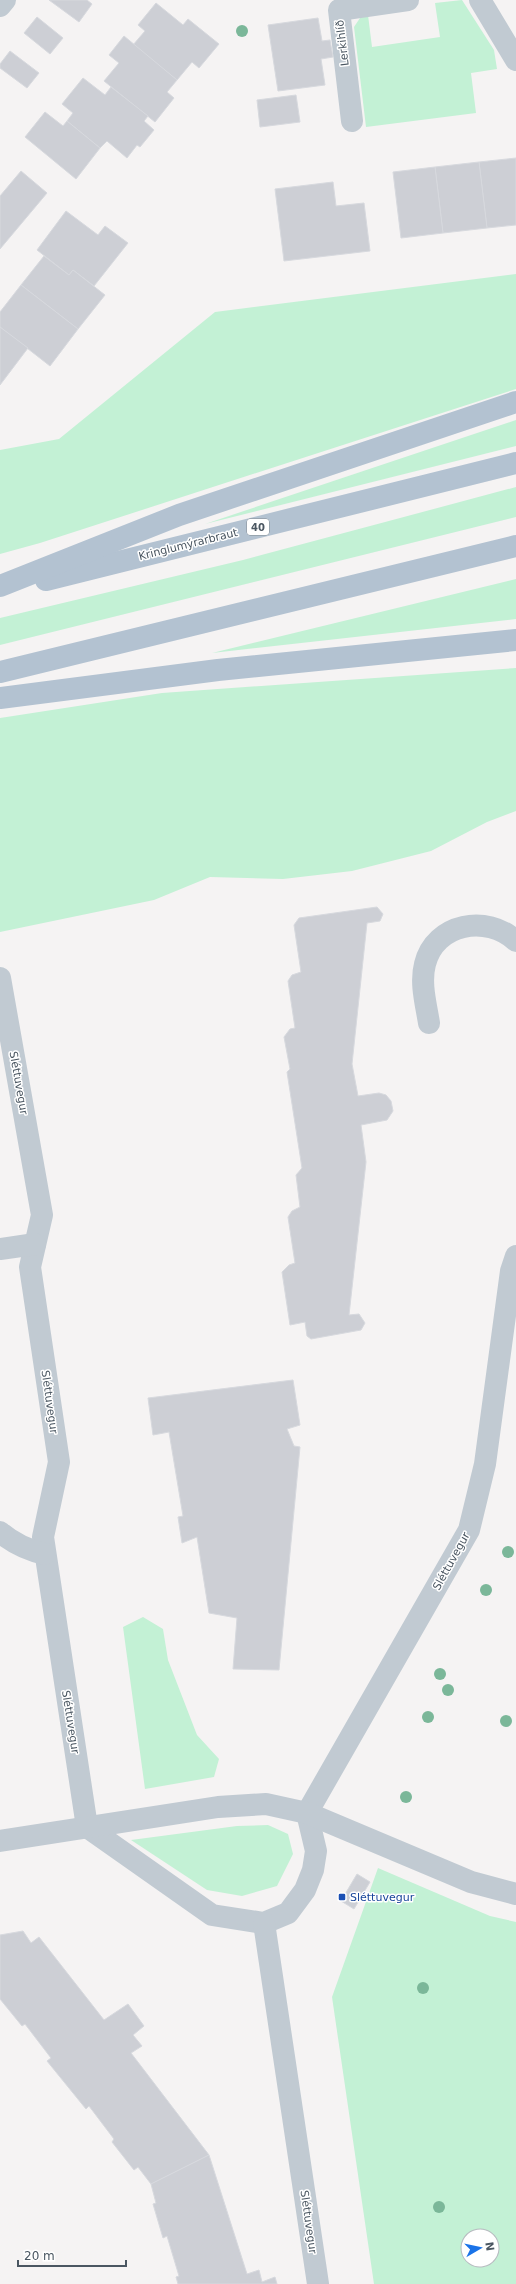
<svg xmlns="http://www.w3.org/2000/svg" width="516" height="2284" font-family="'DejaVu Sans',sans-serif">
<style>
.green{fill:#c3f1d5;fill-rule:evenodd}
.building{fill:#cdcfd5;stroke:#d7d9de}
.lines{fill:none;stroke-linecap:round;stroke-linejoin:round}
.minor{stroke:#c1cad2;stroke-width:22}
.major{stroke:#b3c2d1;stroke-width:22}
.tree{fill:#7bb799}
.transit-dot{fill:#1a4fb4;stroke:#fff;stroke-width:1.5}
.labels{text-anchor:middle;stroke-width:3;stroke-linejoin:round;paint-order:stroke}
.shield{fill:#fff;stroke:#808990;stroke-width:1}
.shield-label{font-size:10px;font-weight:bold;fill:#4a5661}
.street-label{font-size:11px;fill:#4a5661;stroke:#fff}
.transit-label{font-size:11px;fill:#164399;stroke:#fff;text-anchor:start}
</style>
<rect width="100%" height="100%" fill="#f5f3f3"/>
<!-- green -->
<g class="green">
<polygon points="462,0 494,50 497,69 471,73 476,113 366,127 354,27 362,15 368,15 372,47 440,37 435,3"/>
<polygon points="516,274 516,389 40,543 0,554 0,450 59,439 215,312"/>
<polygon points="516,420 516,446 205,524 504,424"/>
<polygon points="516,487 516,517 0,645 0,618 243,560"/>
<polygon points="516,579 516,619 212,653"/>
<polygon points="516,668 516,811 487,822 431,851 352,871 283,879 210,877 154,900 0,932 0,718 162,693"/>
<polygon points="143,1617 163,1629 168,1660 197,1735 219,1759 214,1777 145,1789 123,1627"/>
<polygon points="268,1825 288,1834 293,1854 277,1886 242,1896 207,1890 131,1840 237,1826"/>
<path d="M378 1868 490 1916 516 1922V2284H374L332 1997ZM468 2236H492V2260H468Z"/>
</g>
<!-- building -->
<g class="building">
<polygon points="49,0 87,0 92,4 79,22"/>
<polygon points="156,3 183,25 188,19 219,44 199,68 192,62 177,80 133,45 145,31 138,25"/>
<polygon points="37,17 63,38 50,54 24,33"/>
<polygon points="318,18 322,41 330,40 333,57 321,59 325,85 278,91 268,25"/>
<polygon points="124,36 177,80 167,92 174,98 155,122 104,81 119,63 109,55"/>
<polygon points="10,51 39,73 27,88 0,68 0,64"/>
<polygon points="83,78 105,95 111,87 148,116 144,121 154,130 140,147 137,145 127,158 107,141 100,148 67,121 73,113 62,104"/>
<polygon points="296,95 300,122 260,127 257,100"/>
<polygon points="45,112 63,126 67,121 100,148 76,179 25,137"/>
<polygon points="516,158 516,225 487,228 479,162"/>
<polygon points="479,162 487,228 443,233 435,167"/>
<polygon points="435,167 443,233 401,238 393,172"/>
<polygon points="21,171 47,193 0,249 0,196"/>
<polygon points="333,182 336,206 364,203 370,251 284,261 275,189"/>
<polygon points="66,211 98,235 105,226 128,243 94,286 73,270 69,275 37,250"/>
<polygon points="44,256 69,275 73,270 105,295 78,329 21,285"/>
<polygon points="21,285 78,329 50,366 0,327 0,312"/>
<polygon points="0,327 28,348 0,385"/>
<polygon points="377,907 383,914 380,921 367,923 352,1064 358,1096 379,1093 386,1095 391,1101 393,1111 387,1120 361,1125 366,1162 349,1315 359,1314 365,1323 361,1330 311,1339 307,1336 305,1322 290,1325 282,1272 289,1265 295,1263 288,1217 292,1211 300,1207 296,1175 302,1168 287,1072 290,1069 284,1037 290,1029 295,1028 288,981 292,975 301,972 294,925 299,918"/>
<polygon points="293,1380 300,1425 287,1429 294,1446 300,1447 279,1670 233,1669 237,1618 209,1613 197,1537 182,1543 178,1517 183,1516 169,1432 153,1435 148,1398"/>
<polygon points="357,1874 370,1882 354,1909 341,1901"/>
<polygon points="23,1931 31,1943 39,1937 104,2020 128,2004 144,2026 133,2035 142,2046 131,2053 209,2155 151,2184 138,2167 134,2170 112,2142 114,2139 89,2106 86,2109 47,2061 51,2058 25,2024 22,2026 0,1999 0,1935"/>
<polygon points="209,2155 247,2274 259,2270 262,2282 275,2277 277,2284 178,2284 176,2277 179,2276 167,2236 163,2238 153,2204 156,2203 151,2184"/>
</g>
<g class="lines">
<!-- minor -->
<g class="minor">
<polyline points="480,0 516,60"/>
<polyline points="0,6 5,0"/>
<polyline points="352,121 339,10 408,0"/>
<polyline points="0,978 42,1215 30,1267 59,1462 43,1537 87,1827 212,1915 264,1923 288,1913 305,1890 313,1870 316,1851 307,1813 469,1530 485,1464 511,1271 516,1256"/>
<path d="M429 1023C426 1004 420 983 425 964 435 923 487 914 516 941"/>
<polyline points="0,1249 35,1244"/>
<path d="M0 1532C14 1544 27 1550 45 1554"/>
<polyline points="0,1841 218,1807 266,1804 307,1813 471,1882 516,1894"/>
<polyline points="264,1923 318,2284"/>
</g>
<!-- major -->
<g class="major">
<polyline points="46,580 516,463"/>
<polyline points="0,586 179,515 516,402"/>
<polyline points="0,672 516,546"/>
<polyline points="0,698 218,670 516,640"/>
</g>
</g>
<!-- trees -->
<g class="tree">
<circle cx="242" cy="31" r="6"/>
<circle cx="508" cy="1552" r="6"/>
<circle cx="486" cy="1590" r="6"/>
<circle cx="440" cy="1674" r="6"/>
<circle cx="448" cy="1690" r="6"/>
<circle cx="428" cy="1717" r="6"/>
<circle cx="506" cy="1721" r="6"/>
<circle cx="406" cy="1797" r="6"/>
<circle cx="423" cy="1988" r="6"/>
<circle cx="439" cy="2207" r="6"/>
</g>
<!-- markers -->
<rect class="transit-dot" x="338" y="1893" width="8" height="8" rx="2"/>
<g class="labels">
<!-- shield labels -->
<rect class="shield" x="247" y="519" width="22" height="16" rx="3"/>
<g class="shield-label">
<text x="258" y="531">40</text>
</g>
<!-- street labels -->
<g class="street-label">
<text transform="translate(342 43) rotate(-97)" y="4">Lerkihlíð</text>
<text transform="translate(188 544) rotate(-14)" y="4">Kringlumýrarbraut</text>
<text transform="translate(19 1083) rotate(80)" y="4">Sléttuvegur</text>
<text transform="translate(50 1402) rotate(82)" y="4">Sléttuvegur</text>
<text transform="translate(451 1561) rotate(-61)" y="4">Sléttuvegur</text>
<text transform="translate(71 1722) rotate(81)" y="4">Sléttuvegur</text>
<text transform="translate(309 2222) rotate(82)" y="4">Sléttuvegur</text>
</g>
<!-- transit labels -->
<g class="transit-label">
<text x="350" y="1901">Sléttuvegur</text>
</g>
</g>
<!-- north arrow -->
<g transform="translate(480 2248) rotate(81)"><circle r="19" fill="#ffffff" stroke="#b7bbc0"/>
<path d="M0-3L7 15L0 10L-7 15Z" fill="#1a73e8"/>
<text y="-6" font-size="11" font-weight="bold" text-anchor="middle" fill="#4a5661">N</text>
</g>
<!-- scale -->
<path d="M18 2260v6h108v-6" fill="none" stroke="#4a5661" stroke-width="2"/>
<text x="24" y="2260" font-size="12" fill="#4a5661" stroke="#ffffff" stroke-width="3" paint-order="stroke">20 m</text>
</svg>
